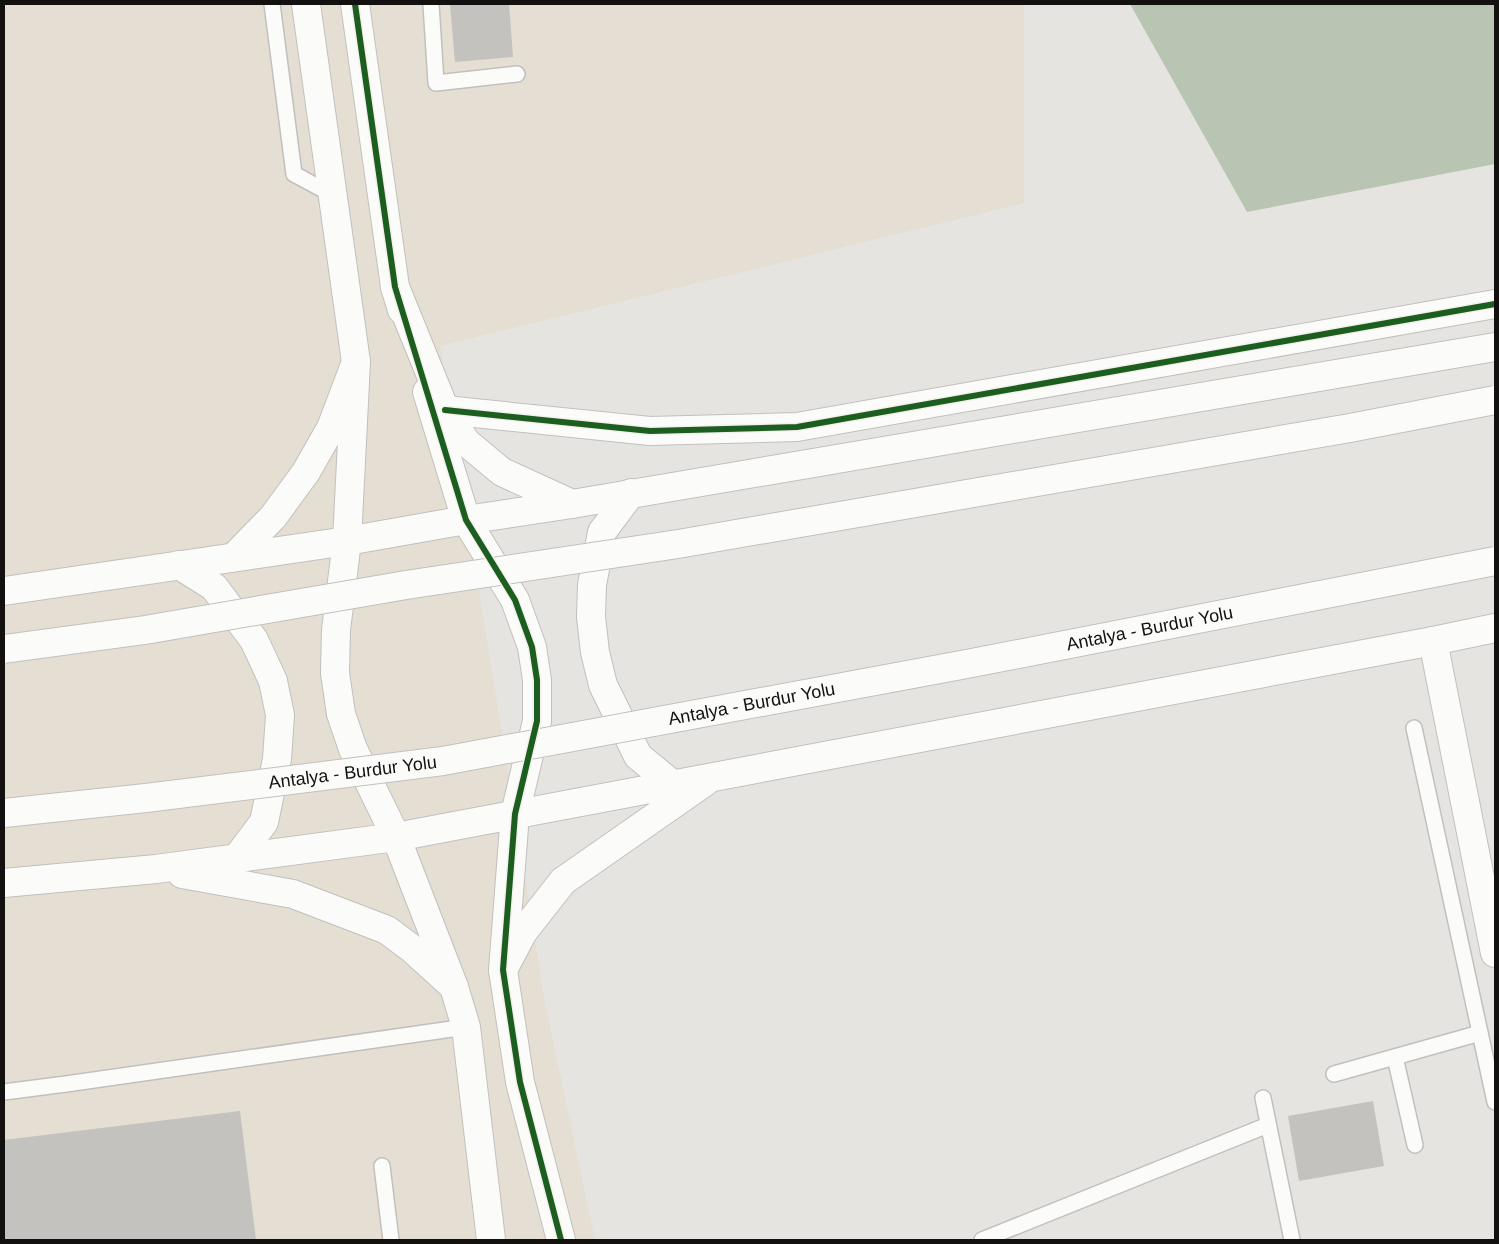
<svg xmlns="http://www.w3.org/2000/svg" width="1499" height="1244" font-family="Arial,sans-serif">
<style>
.industrial{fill:#e5ded2}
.forest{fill:#b7c5b2}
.building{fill:#c3c2bf}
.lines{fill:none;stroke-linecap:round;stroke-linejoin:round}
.lane-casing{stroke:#c2c0be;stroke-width:18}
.street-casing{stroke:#c2c0be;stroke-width:30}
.secondary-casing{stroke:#c2c0be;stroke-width:30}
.highway-casing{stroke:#c2c0be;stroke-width:30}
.lane{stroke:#fbfbfa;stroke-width:15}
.street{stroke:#fbfbfa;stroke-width:28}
.secondary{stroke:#fbfbfa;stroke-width:28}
.highway{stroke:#fbfbfa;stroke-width:28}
.highway-bridge-casing{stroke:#c2c0be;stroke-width:30;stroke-linecap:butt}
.highway-bridge{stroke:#fbfbfa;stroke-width:28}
.cycleway-casing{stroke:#f4f1ed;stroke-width:9}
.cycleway{stroke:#1b5e20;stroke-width:6}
.labels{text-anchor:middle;stroke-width:4.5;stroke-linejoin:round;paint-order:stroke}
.street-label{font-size:18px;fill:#131110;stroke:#f4f1ed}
</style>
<rect width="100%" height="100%" fill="#e6e4e1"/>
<!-- industrial -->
<polygon class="industrial" points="4,4 1024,4 1024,203 440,346 545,1003 595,1240 4,1240"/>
<!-- forest -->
<polygon class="forest" points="1130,4 1495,4 1495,164 1247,212"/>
<!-- building -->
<g class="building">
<polygon points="450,4 509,4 513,57 455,62"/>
<polygon points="1373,1101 1384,1166 1299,1181 1288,1116"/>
<polygon points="240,1111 256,1240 4,1240 4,1140"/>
</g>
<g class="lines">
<defs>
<g id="lane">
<polyline points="272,4 294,174 333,195"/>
<polyline points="431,4 436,83 517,74"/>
<polyline points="1414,728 1495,1102"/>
<polyline points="1395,1057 1415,1145"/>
<polyline points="1334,1074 1480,1033"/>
<polyline points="4,1092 66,1084 466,1027"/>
<polyline points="1263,1098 1292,1240"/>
<polyline points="382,1166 391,1240"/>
<polyline points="982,1240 1268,1125"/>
</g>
<g id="street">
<polyline points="306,4 356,362 347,541"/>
<polyline points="355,4 395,287 402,310"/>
<polyline points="427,392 466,520"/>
<polyline points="445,410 650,431 797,427 1495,304"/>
</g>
<g id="secondary">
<polyline points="466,520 515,600 532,647 537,680 537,721 515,814 503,970 520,1082 561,1240"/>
<polyline points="347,541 336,630 335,673 341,714 353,749 396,837 454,987 466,1027 491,1240"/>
<polyline points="1433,641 1495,953"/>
</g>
<g id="highway">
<polyline points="395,287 445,410 466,442 502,472 572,504"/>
<polyline points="631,493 602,532 592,585 591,617 595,652 603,685 638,756 672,784"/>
<polyline points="234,557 273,517 306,472 331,428 356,362"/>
<polyline points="179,565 214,587 254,640 273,681 280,715 277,759 264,822 237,858"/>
<polyline points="4,591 347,541 466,520 572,504 1495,347"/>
<polyline points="182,874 293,894 387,930 411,948 454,987"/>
<polyline points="4,883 156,869 396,837 1433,641 1495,628"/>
<polyline points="503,970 523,932 563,881 705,782"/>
</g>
</defs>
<!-- lane casing -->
<use href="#lane" class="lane-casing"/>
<!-- street casing -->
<use href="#street" class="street-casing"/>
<!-- secondary casing -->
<use href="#secondary" class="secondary-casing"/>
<!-- highway casing -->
<use href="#highway" class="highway-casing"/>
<!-- lane -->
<use href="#lane" class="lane"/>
<!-- street -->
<use href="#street" class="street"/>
<!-- secondary -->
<use href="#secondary" class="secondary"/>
<!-- highway -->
<use href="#highway" class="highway"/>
<defs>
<g id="highway-bridge">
<polyline points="4,649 145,630 406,585 678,544 1350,428 1495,400"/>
<path id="s1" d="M4 813 146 798 443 761 972 663 1495 561"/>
</g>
</defs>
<!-- highway-bridge casing -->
<use href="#highway-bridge" class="highway-bridge-casing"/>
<!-- highway-bridge -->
<use href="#highway-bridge" class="highway-bridge"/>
<defs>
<g id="cycleway">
<polyline points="355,4 395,287 466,520 515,600 532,647 537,680 537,721 515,814 503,970 520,1082 561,1240"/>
<polyline points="445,410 650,431 797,427 1495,304"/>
</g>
</defs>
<!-- cycleway casing -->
<use href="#cycleway" class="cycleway-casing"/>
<!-- cycleway -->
<use href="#cycleway" class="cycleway"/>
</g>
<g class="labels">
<!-- street labels -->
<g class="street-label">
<text dy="6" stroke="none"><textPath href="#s1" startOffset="1161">Antalya - Burdur Yolu</textPath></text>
<text dy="6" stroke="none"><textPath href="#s1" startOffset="756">Antalya - Burdur Yolu</textPath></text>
<text dy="6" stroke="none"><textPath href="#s1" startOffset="351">Antalya - Burdur Yolu</textPath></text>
</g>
</g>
<!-- border -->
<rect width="1499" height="1244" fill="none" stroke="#131110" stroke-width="10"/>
</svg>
